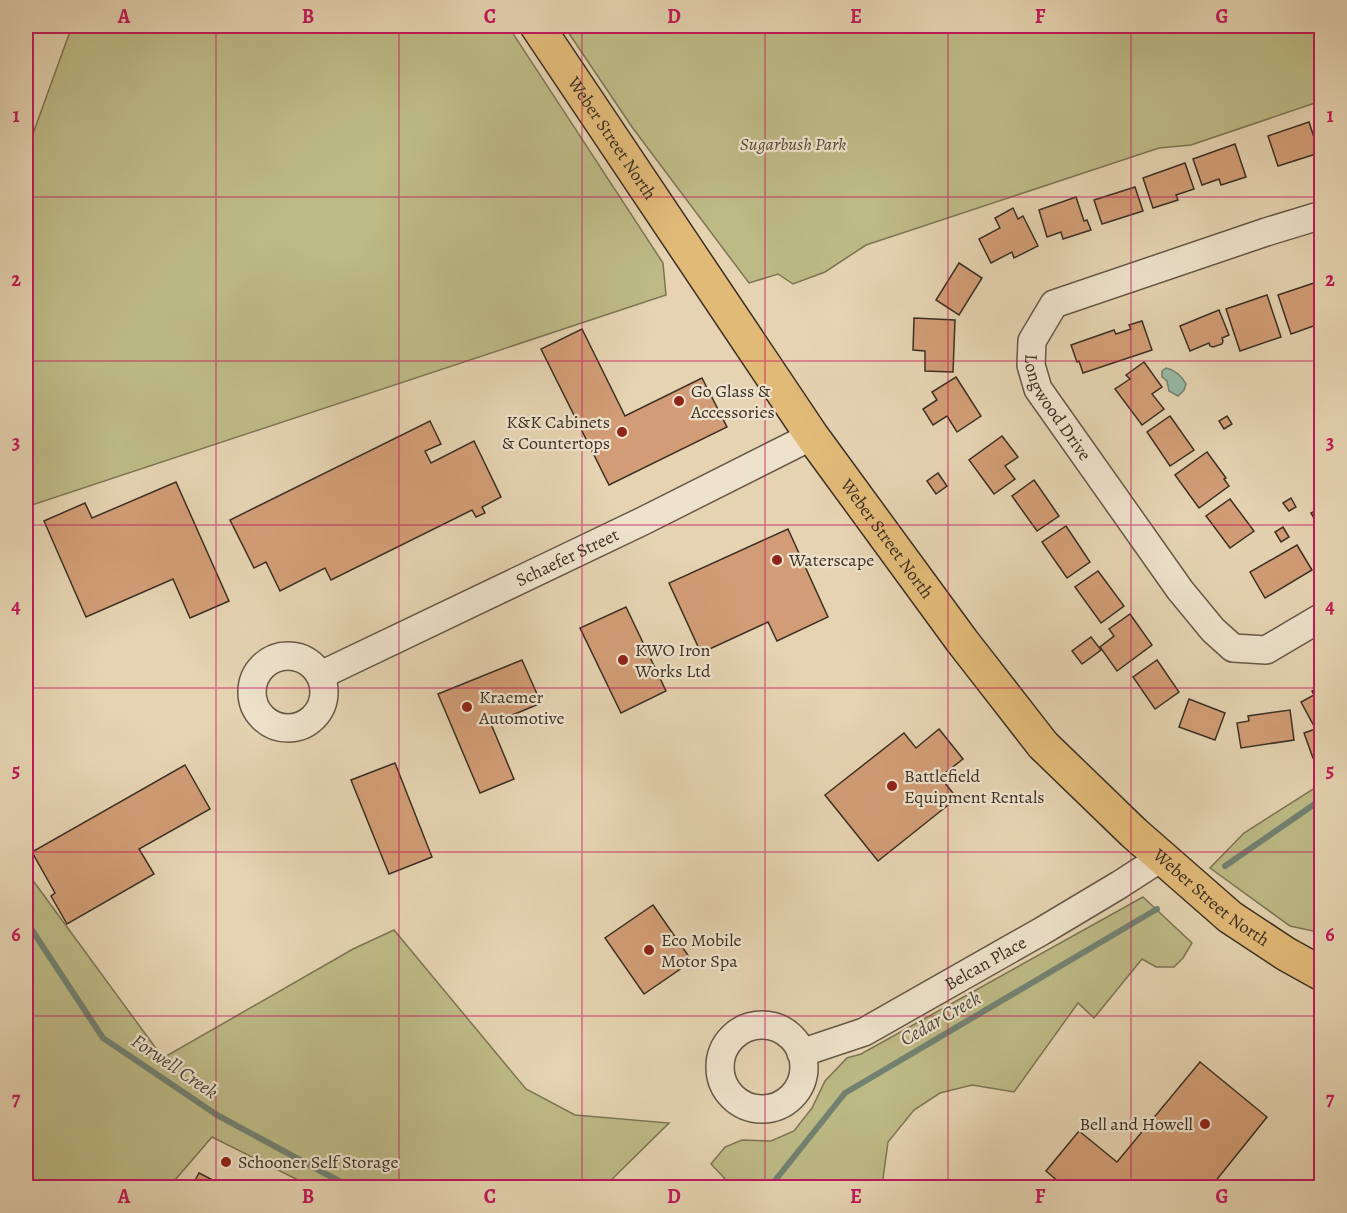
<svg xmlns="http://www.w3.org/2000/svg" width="1347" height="1213" font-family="Alegreya,serif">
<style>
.green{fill:#bdba86;stroke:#7c7555;stroke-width:1.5}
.water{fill:#97b9a6;stroke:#728272;stroke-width:1.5}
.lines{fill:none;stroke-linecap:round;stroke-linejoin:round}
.stream{stroke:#728272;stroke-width:6}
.building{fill:#d29d76;stroke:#3b3024;stroke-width:1.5}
.minor-casing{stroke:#665947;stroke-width:30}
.major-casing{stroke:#3b3024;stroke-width:36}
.minor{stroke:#eee2cc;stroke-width:27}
.major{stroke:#e2ba78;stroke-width:33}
.grid{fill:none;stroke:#c2185b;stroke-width:1.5;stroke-opacity:0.55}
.poi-dot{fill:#8f2418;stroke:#eee2cc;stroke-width:2}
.labels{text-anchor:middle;stroke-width:4.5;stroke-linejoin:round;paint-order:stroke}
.street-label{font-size:18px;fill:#3b3024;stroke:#eee2cc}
.park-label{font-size:18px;font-style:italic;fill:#554c38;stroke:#eee2cc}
.poi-label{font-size:18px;fill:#3b3024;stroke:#eee2cc;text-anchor:start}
.water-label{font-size:20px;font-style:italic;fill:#4d4b3e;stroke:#eee2cc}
.neatline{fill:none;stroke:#c2185b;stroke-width:2}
.grid-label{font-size:20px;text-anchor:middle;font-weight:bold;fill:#c2185b}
</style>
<rect width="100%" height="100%" fill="#e5d3b1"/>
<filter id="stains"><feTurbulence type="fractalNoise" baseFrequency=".00333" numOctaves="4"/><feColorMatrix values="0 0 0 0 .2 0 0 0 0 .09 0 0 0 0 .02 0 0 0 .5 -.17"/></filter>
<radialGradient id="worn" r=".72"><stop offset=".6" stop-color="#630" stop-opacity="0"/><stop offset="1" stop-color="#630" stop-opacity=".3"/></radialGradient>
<!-- green -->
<g class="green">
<polygon points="72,26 508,26 663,263 666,295 26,507 26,153"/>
<polygon points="564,26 1321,26 1321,101 1191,145 1159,148 866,245 825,272 793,284 778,274 749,283 632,127"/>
<polygon points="1321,784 1321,922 1313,931 1290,926 1210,868 1244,833"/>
<polygon points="26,871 163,1058 353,949 394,930 526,1089 575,1115 669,1123 604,1187 312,1187 212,1137 169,1187 26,1187"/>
<polygon points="1143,897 1192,943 1183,958 1174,967 1156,967 1142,959 1094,1018 1078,1003 1014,1092 972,1085 940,1093 914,1110 888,1142 882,1186 884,1187 721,1187 727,1181 711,1164 725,1147 742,1140 771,1141 794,1131 812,1108 825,1081 847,1058 861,1054"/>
</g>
<!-- water -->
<path class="water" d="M1166 368C1175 370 1181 375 1186 384L1184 390 1178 396 1169 391 1167 381 1162 377V371Z"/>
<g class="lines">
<!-- stream -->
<g class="stream">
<polyline points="1225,866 1322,799"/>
<polyline points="26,921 103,1038 217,1115 352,1188"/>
<polyline points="769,1188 845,1093 1157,909"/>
</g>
</g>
<!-- building -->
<g class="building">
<polygon points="1309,122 1319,153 1278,166 1268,136"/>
<polygon points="1235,144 1246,177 1221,185 1219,179 1202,185 1193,159"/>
<polygon points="1185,163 1194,189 1176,195 1178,200 1153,208 1143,178"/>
<polygon points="1135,187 1143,211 1102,224 1094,200"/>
<polygon points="1076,197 1084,221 1087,220 1091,230 1063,239 1061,232 1047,237 1039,210"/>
<polygon points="1013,208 1018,219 1023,216 1038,246 1014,258 1012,252 991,263 979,239 1000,228 995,218"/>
<polygon points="959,263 982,278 959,315 936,300"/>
<polygon points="1320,281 1322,285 1322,323 1291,334 1278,295"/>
<polygon points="1267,295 1281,337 1240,351 1226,309"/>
<polygon points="1219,310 1229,335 1222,338 1223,341 1222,344 1213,347 1210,346 1209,343 1190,351 1180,326"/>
<polygon points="914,318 955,320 953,372 925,371 925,351 913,350"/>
<polygon points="1142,321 1152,350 1083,373 1079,361 1077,362 1071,345 1114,330 1116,334 1131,329 1129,325"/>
<polygon points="582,329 625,416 702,378 727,427 609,485 541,349"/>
<polygon points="1144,362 1162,387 1152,394 1164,409 1142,425 1115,389 1130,379 1126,375"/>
<polygon points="956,377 981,416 957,432 947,416 933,425 923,409 937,400 932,392"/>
<polygon points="1170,416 1194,450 1170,466 1147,432"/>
<polygon points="1227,416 1232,424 1224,429 1219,421"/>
<polygon points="430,421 441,444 425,451 431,463 474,441 501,497 482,507 485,513 476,517 472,510 331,580 325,568 280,591 266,562 254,568 230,520"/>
<polygon points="1002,436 1018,457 1005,466 1015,479 994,494 969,460"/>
<polygon points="1207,452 1226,478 1224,479 1229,486 1199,508 1175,475"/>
<polygon points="938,473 947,486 936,494 927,481"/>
<polygon points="1034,480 1059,516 1037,531 1012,496"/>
<polygon points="176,482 229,601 190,618 173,579 86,617 44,521 85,503 92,518"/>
<polygon points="1291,498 1296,507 1289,511 1283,503"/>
<polygon points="1230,499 1254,531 1230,548 1206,516"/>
<polygon points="1322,507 1322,532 1311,513"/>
<polygon points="1066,526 1090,562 1067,578 1042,542"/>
<polygon points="1283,527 1289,537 1281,542 1275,532"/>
<polygon points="788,529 828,617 777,641 768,622 701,653 669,583"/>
<polygon points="1297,545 1312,570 1265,598 1250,572"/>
<polygon points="1098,571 1124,606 1101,623 1075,587"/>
<polygon points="626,607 666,691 621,713 580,628"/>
<polygon points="1130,614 1152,645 1117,671 1100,647 1114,636 1109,629"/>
<polygon points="1091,637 1101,650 1082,664 1072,651"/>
<polygon points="522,660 541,703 491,724 514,779 480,793 438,694"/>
<polygon points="1157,660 1179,692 1155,709 1133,677"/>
<polygon points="1322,686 1322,722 1314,726 1301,702 1314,695 1312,691"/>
<polygon points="1189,699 1225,713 1215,740 1179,727"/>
<polygon points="1290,710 1294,740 1241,748 1237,723 1249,721 1248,716"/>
<polygon points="1321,727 1322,755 1313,758 1304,733"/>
<polygon points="939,729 963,759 940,777 957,798 878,861 825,795 904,733 916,748"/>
<polygon points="395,763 432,857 389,874 351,780"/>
<polygon points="185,765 210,809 139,849 154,874 67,924 51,896 55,893 32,852"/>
<polygon points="26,789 32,805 26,808"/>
<polygon points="653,905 692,961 644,994 605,938"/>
<polygon points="1200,1062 1267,1117 1210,1188 1066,1188 1046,1171 1079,1131 1117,1162"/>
<polygon points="199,1173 228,1188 191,1188"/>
</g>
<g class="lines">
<defs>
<g id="minor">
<path id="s1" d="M1322 215 1266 232 1054 304 1032 341 1031 365 1038 389 1180 590 1213 630 1233 648 1266 650 1322 617"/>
<circle cx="288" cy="692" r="36"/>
<path id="s2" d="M321 675 643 521 812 436"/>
<circle cx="762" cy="1067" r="42"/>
<path id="s3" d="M801 1053 864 1032 1042 931 1119 885 1150 865 1160 856"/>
</g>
<g id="major">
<path id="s4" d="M537 26 812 436 962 641 1043 745 1134 833 1230 917 1286 954 1322 974"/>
</g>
</defs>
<!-- minor casing -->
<use href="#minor" class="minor-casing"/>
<!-- major casing -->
<use href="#major" class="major-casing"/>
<!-- minor -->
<use href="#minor" class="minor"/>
<!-- major -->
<use href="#major" class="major"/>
</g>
<!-- grid -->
<path class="grid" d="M216 26V1188M399 26V1188M582 26V1188M765 26V1188M948 26V1188M1131 26V1188M26 197H1322M26 361H1322M26 525H1322M26 688H1322M26 852H1322M26 1016H1322"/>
<!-- markers -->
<g class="poi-dot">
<circle cx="679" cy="401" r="6"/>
<circle cx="622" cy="432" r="6"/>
<circle cx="777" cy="560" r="6"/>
<circle cx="623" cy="660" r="6"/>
<circle cx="467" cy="707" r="6"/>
<circle cx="892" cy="786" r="6"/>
<circle cx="649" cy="950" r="6"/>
<circle cx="1205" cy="1124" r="6"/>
<circle cx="226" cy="1162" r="6"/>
</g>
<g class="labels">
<!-- street labels -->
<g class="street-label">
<text dy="6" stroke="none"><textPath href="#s4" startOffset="135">Weber Street North</textPath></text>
<text dy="6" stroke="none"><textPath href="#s1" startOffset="399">Longwood Drive</textPath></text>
<text dy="6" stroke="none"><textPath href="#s4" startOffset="621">Weber Street North</textPath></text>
<text dy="6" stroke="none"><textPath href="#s2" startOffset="273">Schaefer Street</textPath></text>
<text dy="6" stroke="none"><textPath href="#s4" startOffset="1107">Weber Street North</textPath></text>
<text dy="6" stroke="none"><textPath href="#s3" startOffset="206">Belcan Place</textPath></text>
</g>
<!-- park labels -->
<g class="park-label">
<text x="793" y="150">Sugarbush Park</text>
</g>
<!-- poi labels -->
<g class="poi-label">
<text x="691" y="397">Go Glass &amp;<tspan x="691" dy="21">Accessories</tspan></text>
<text x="610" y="428" text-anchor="end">K&amp;K Cabinets<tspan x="610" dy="21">&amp; Countertops</tspan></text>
<text x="789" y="566">Waterscape</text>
<text x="635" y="656">KWO Iron<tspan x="635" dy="21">Works Ltd</tspan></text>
<text x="479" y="703">Kraemer<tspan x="479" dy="21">Automotive</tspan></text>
<text x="904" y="782">Battlefield<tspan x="904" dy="21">Equipment Rentals</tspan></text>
<text x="661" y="946">Eco Mobile<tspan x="661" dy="21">Motor Spa</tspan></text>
<text x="1193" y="1130" text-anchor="end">Bell and Howell</text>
<text x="238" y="1168">Schooner Self Storage</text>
</g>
<!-- water labels -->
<g class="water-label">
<text transform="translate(940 1018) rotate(-30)" y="7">Cedar Creek</text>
<text transform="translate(175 1066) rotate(34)" y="7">Forwell Creek</text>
</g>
</g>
<!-- margin -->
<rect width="1347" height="1213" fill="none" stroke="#e5d3b1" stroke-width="66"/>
<rect x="33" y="33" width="1281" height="1147" class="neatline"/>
<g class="grid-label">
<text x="124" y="23">A</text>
<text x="308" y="23">B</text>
<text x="490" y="23">C</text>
<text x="674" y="23">D</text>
<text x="856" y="23">E</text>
<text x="1040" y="23">F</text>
<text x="1222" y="23">G</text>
<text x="16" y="122">1</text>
<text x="1330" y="122">1</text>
<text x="16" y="286">2</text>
<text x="1330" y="286">2</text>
<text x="16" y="449">3</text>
<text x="1330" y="449">3</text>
<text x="16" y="613">4</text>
<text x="1330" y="613">4</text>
<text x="16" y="777">5</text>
<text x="1330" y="777">5</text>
<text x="16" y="941">6</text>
<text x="1330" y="941">6</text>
<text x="16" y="1105">7</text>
<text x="1330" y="1105">7</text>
<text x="124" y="1203">A</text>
<text x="308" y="1203">B</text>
<text x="490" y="1203">C</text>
<text x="674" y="1203">D</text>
<text x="856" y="1203">E</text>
<text x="1040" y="1203">F</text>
<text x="1222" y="1203">G</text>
</g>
<rect width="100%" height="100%" filter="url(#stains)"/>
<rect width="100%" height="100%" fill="url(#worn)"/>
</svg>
